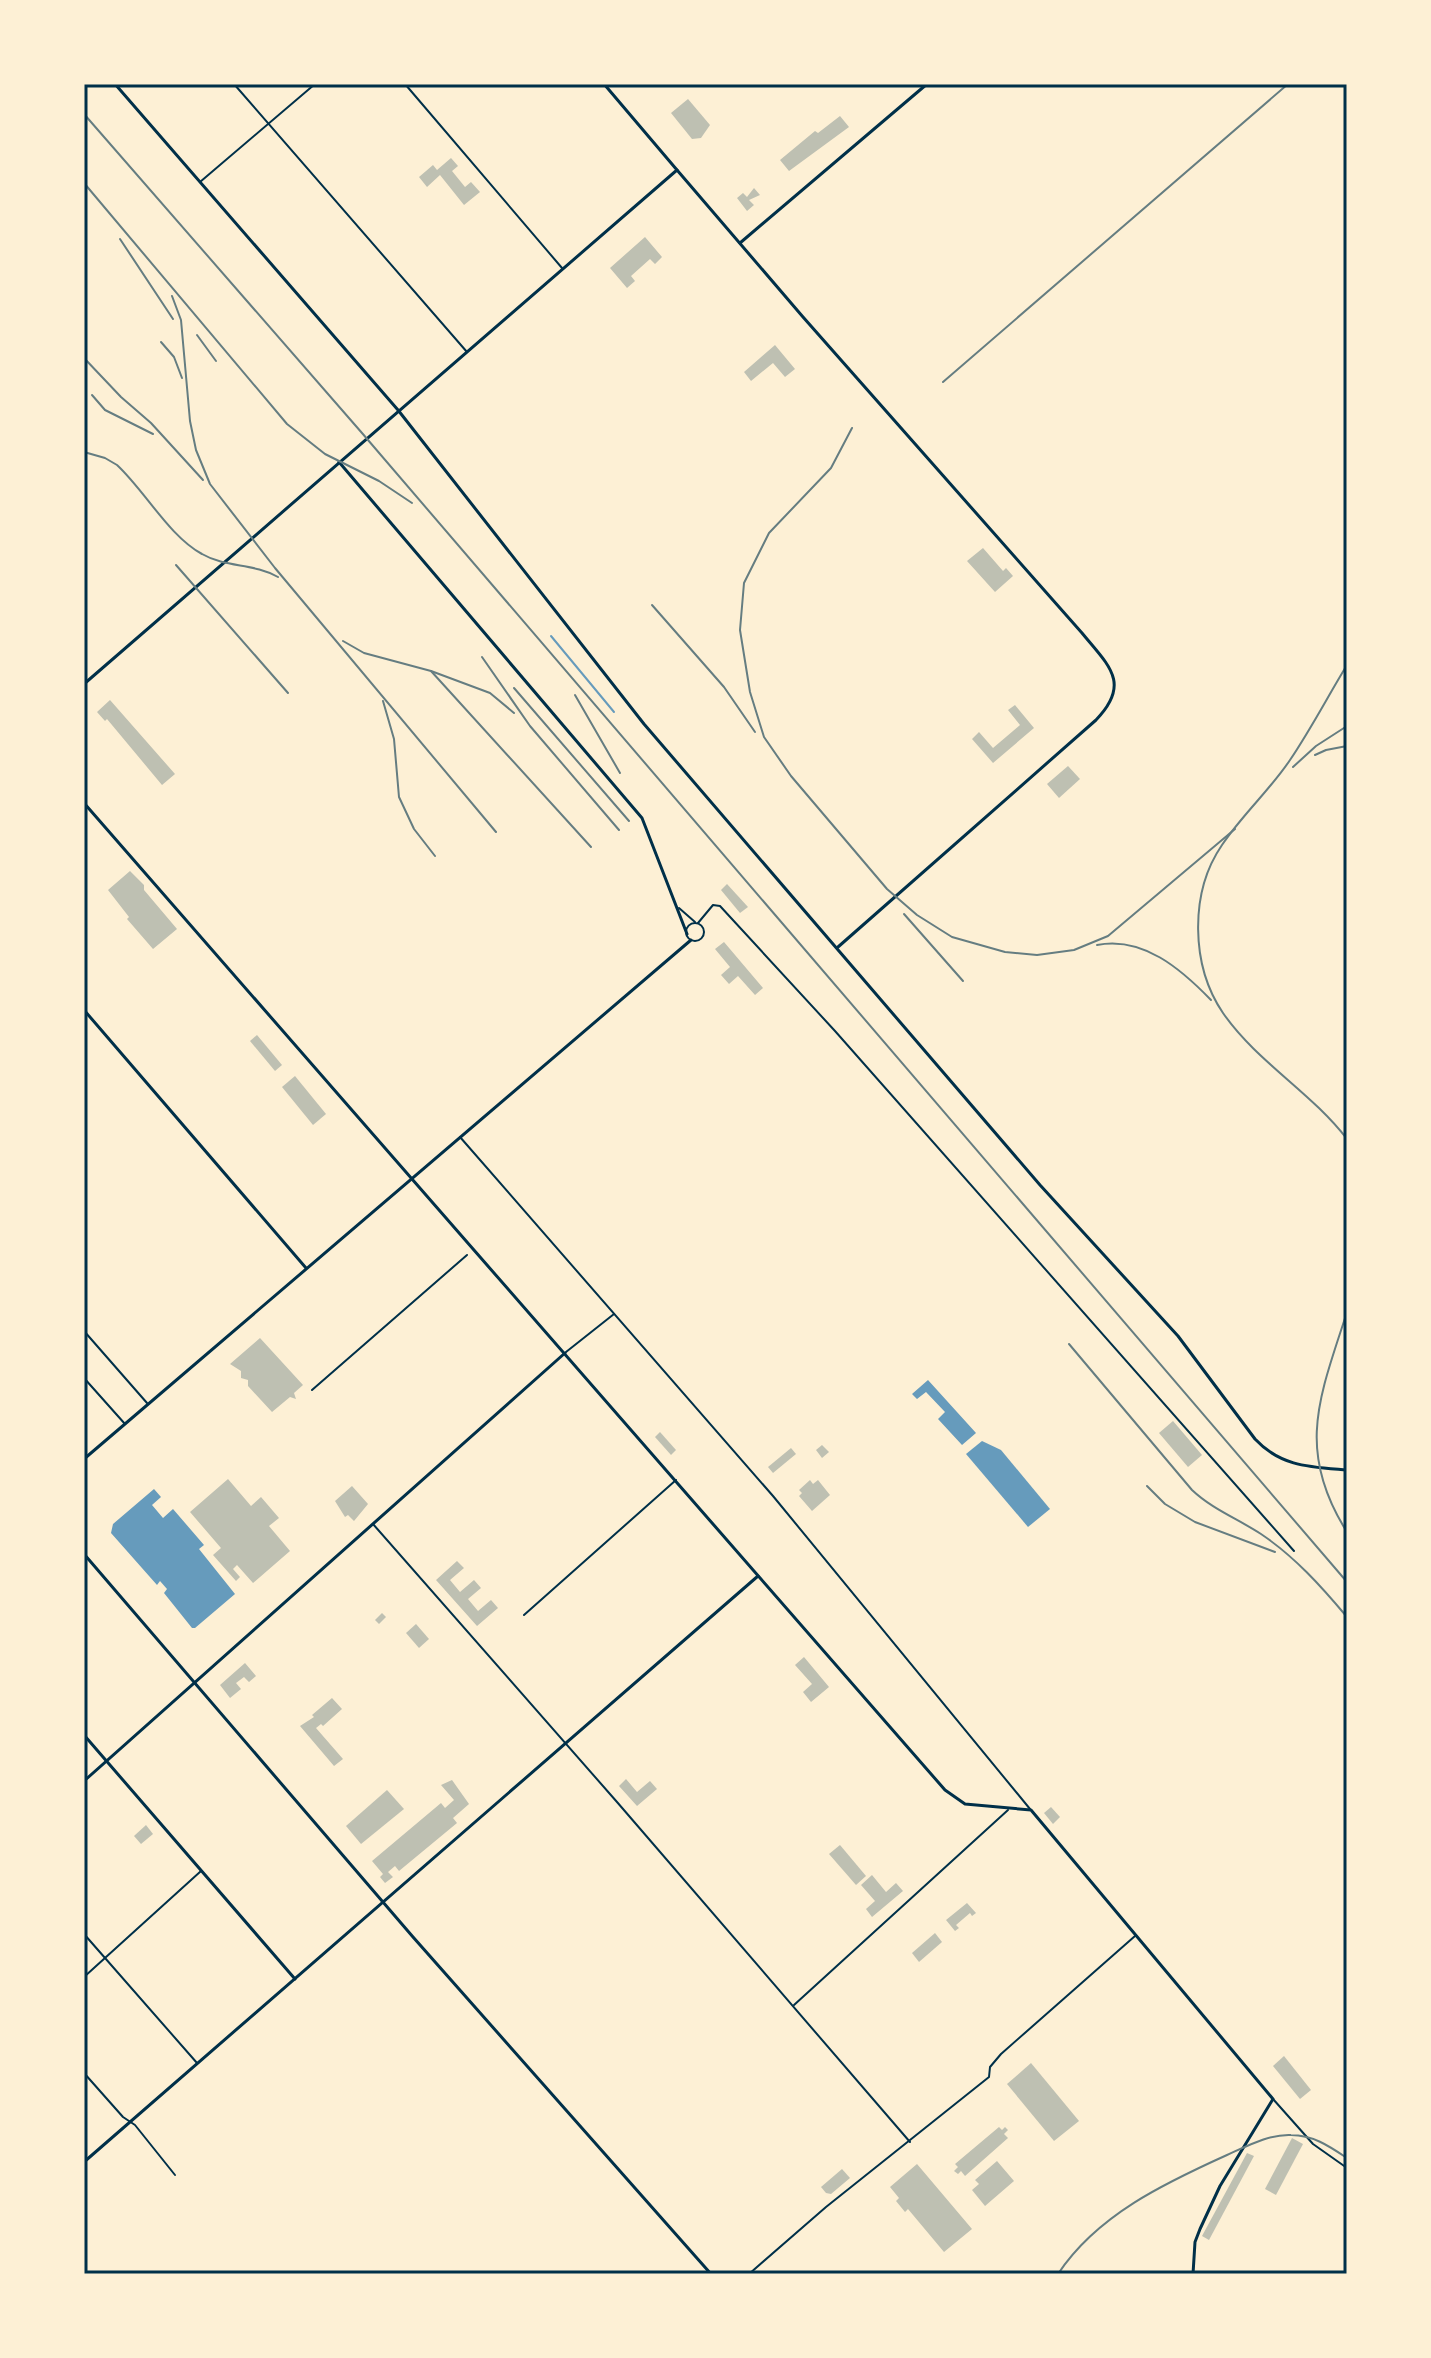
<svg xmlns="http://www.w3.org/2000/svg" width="1431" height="2358" font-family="Inter,sans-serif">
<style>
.water{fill:#669bbc}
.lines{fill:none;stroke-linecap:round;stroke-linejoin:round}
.stream{stroke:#669bbc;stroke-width:2}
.building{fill:#bec0b2}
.pedestrian{stroke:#003049;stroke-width:2}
.minor{stroke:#003049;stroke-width:2}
.tertiary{stroke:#003049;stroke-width:3}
.secondary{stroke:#003049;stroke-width:3}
.rail{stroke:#657d81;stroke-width:2}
.neatline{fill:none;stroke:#003049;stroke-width:3}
</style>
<rect width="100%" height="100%" fill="#fdf0d5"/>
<!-- water -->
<g class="water">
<polygon points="928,1380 976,1433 962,1445 938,1419 945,1412 926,1392 917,1399 912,1394"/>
<polygon points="982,1441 1001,1450 1050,1509 1028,1527 966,1454"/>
<polygon points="154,1489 161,1497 152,1505 163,1518 173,1509 204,1545 199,1549 235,1594 195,1628 192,1628 164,1593 167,1589 160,1581 157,1585 111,1533 113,1524"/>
</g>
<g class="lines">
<!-- stream -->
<polyline class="stream" points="551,636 614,712"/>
</g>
<!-- building -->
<g class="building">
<polygon points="688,99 710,125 701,138 692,139 671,113"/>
<polygon points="840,116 849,127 789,171 780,160 815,131 818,133"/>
<polygon points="451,158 458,166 452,171 465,187 471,182 480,192 464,205 440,175 427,187 419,177 433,165 437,170"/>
<polygon points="754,188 760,195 749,200 754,205 747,211 737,198 743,193 747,197"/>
<polygon points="645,237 662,257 655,264 650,259 631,276 635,281 627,288 610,268"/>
<polygon points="775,345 795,369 785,377 773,363 751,381 744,372"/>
<polygon points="983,548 1003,571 1006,568 1013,576 995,592 967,561"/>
<polygon points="110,700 175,774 162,785 107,719 105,721 97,712"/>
<polygon points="1015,705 1034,728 993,763 972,739 979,732 993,748 1020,725 1008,710"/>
<polygon points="1068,766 1080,779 1059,798 1047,784"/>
<polygon points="130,871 144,885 144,890 177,929 153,949 127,919 129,917 108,890"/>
<polygon points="727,884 748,907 740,913 721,890"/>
<polygon points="724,942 763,988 755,995 738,976 729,984 721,975 730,967 715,949"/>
<polygon points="257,1035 282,1065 275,1071 250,1041"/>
<polygon points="295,1076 326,1114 313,1125 282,1087"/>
<polygon points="260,1338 303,1385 294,1393 296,1399 290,1397 272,1412 248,1386 248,1380 241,1378 241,1371 230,1364"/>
<polygon points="1173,1421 1202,1455 1188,1467 1159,1433"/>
<polygon points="660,1432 676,1450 671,1455 655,1437"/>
<polygon points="822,1445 829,1452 822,1458 816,1450"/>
<polygon points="791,1448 796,1454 773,1473 768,1467"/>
<polygon points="228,1479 251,1506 261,1497 279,1518 269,1526 290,1551 253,1583 237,1565 233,1569 240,1577 236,1581 213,1555 221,1548 190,1512"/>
<polygon points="810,1480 813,1484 818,1480 830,1495 812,1511 799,1496 802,1493 799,1490"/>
<polygon points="352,1486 368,1504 354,1521 348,1515 345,1517 335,1501"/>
<polygon points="457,1561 464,1568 450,1580 460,1592 474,1580 481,1588 468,1599 478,1611 491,1600 498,1608 477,1626 436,1580"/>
<polygon points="382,1613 386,1617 379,1624 375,1620"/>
<polygon points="416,1624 429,1639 419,1648 406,1633"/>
<polygon points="804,1657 829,1687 811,1702 803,1692 812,1684 795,1665"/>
<polygon points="245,1663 256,1676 249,1682 244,1677 236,1683 241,1689 230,1698 220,1685"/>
<polygon points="332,1698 342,1709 323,1726 321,1724 316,1728 343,1759 334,1766 300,1726 314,1717 312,1715"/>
<polygon points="626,1779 637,1792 650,1781 657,1789 637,1806 619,1786"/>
<polygon points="452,1780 469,1804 453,1818 457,1823 399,1871 395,1866 388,1872 393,1877 385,1883 380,1877 383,1874 372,1861 441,1803 445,1808 454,1800 441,1785"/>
<polygon points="387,1790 404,1809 361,1844 346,1826"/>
<polygon points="1051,1807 1060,1817 1053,1824 1044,1813"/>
<polygon points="146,1825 153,1834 141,1844 134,1836"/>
<polygon points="840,1845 866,1876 856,1885 829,1854"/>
<polygon points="872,1875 886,1892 896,1883 903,1891 872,1917 866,1909 875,1901 861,1885"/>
<polygon points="967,1903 976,1913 972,1916 970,1913 956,1925 959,1928 955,1931 946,1920"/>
<polygon points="935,1933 942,1942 919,1962 912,1953"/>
<polygon points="1284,2056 1311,2090 1300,2099 1273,2066"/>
<polygon points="1031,2063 1079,2121 1054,2141 1007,2084"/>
<polygon points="999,2127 1002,2130 1005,2127 1008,2130 1004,2134 1008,2138 965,2176 961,2171 958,2174 954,2171 958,2167 955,2164"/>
<polygon points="1292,2138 1303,2144 1276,2195 1265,2189"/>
<polygon points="1247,2153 1254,2156 1209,2240 1202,2236"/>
<polygon points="997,2161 1014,2181 985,2206 972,2190 979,2184 975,2180"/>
<polygon points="917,2164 972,2229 944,2252 908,2209 905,2212 896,2201 899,2198 890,2187"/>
<polygon points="842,2169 850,2178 831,2194 826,2193 821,2187"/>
</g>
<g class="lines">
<!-- pedestrian -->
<polyline class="pedestrian" points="312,1390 467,1255"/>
<!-- minor -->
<g class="minor">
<polyline points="234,84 467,352"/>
<polyline points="405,84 562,268"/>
<polyline points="200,182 315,84"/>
<polyline points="679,908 695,922"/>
<polyline points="698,923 713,905 720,906 835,1031 1294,1551"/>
<circle cx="695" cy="932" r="9"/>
<polyline points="460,1137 773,1496 1030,1809"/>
<polyline points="84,1331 147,1403"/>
<polyline points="566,1352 614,1314"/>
<polyline points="84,1378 125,1424"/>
<polyline points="373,1524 617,1802 910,2142"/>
<polyline points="524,1615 676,1480"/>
<polyline points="84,1934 197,2063"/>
<polyline points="84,1977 201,1871"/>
<polyline points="794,2005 1008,1810"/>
<polyline points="84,2073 123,2117 135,2125 175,2175"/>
<polyline points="1273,2099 1313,2144 1347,2168"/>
<polyline points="749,2274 826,2207 989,2077 990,2067 1001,2054 1135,1936"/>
</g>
<!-- tertiary -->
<g class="tertiary">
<path d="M115 84 398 410 644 724 1040 1185 1178 1336 1255 1439C1281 1467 1311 1467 1347 1470"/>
<path d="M677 170 803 317 1082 633C1108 665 1132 683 1096 720L838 947"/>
<polyline points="740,243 927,84"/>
<polyline points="339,462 642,818 687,934"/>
<polyline points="84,1010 306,1268"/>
</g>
<!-- secondary -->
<g class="secondary">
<polyline points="84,684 677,170 604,84"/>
<polyline points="84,803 945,1790 965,1804 1031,1810 1273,2099 1220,2186 1200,2229 1195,2242 1193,2274"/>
<polyline points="84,1459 691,940"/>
<polyline points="84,1554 413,1937 711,2274"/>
<polyline points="84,1735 295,1979"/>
<polyline points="84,1781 565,1353"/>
<polyline points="84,2162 758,1576"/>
</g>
<!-- rail -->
<g class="rail">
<polyline points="84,114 362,433 1347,1582"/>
<polyline points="84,183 287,424 325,454 379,481 412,503"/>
<polyline points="120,239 173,319"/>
<polyline points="172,296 181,320 190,421 196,450 210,484 275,568 496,832"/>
<polyline points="197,335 216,361"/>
<polyline points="161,342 174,357 182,378"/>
<polyline points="84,358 121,397 151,423 203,480"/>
<polyline points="943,382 1288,84"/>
<polyline points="92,395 105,410 153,434"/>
<polyline points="852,428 831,468 769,533 744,583 740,630 750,692 764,737 791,776 887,889 917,915 952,937 1005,952 1037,955 1074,950 1108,936 1235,829"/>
<path d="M84 452 105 458 117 465C145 491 169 536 202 554 226 568 254 563 278 577"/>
<polyline points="176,565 288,693"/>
<polyline points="652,605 724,687 755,732"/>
<polyline points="343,641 364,653 431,671 490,693 514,713"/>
<polyline points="482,657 530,726 619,830"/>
<path d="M1347 665C1328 696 1311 729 1290 760 1270 790 1242 815 1222 845 1189 893 1191 966 1223 1013 1257 1062 1311 1092 1347 1139"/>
<polyline points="431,671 591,847"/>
<polyline points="514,688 629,821"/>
<polyline points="575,695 620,773"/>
<polyline points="383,701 394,739 399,797 414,829 435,856"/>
<polyline points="1315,755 1326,750 1347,746"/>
<polyline points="1293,767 1316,746 1347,726"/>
<polyline points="904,914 963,981"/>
<path d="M1097 945C1143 936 1181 969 1211 1000"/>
<path d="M1347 1312C1320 1396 1295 1450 1347 1532"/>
<path d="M1069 1344 1192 1490C1212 1509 1238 1519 1261 1534 1295 1557 1321 1586 1347 1617"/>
<polyline points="1147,1486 1165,1504 1195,1522 1275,1552"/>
<path d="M1058 2274C1097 2215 1165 2183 1227 2155 1247 2146 1269 2134 1291 2135 1313 2135 1329 2146 1347 2158"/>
</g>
</g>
<!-- border -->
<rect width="1431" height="2358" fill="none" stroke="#fdf0d5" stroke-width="172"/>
<rect x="86" y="86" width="1259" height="2186" class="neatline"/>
</svg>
